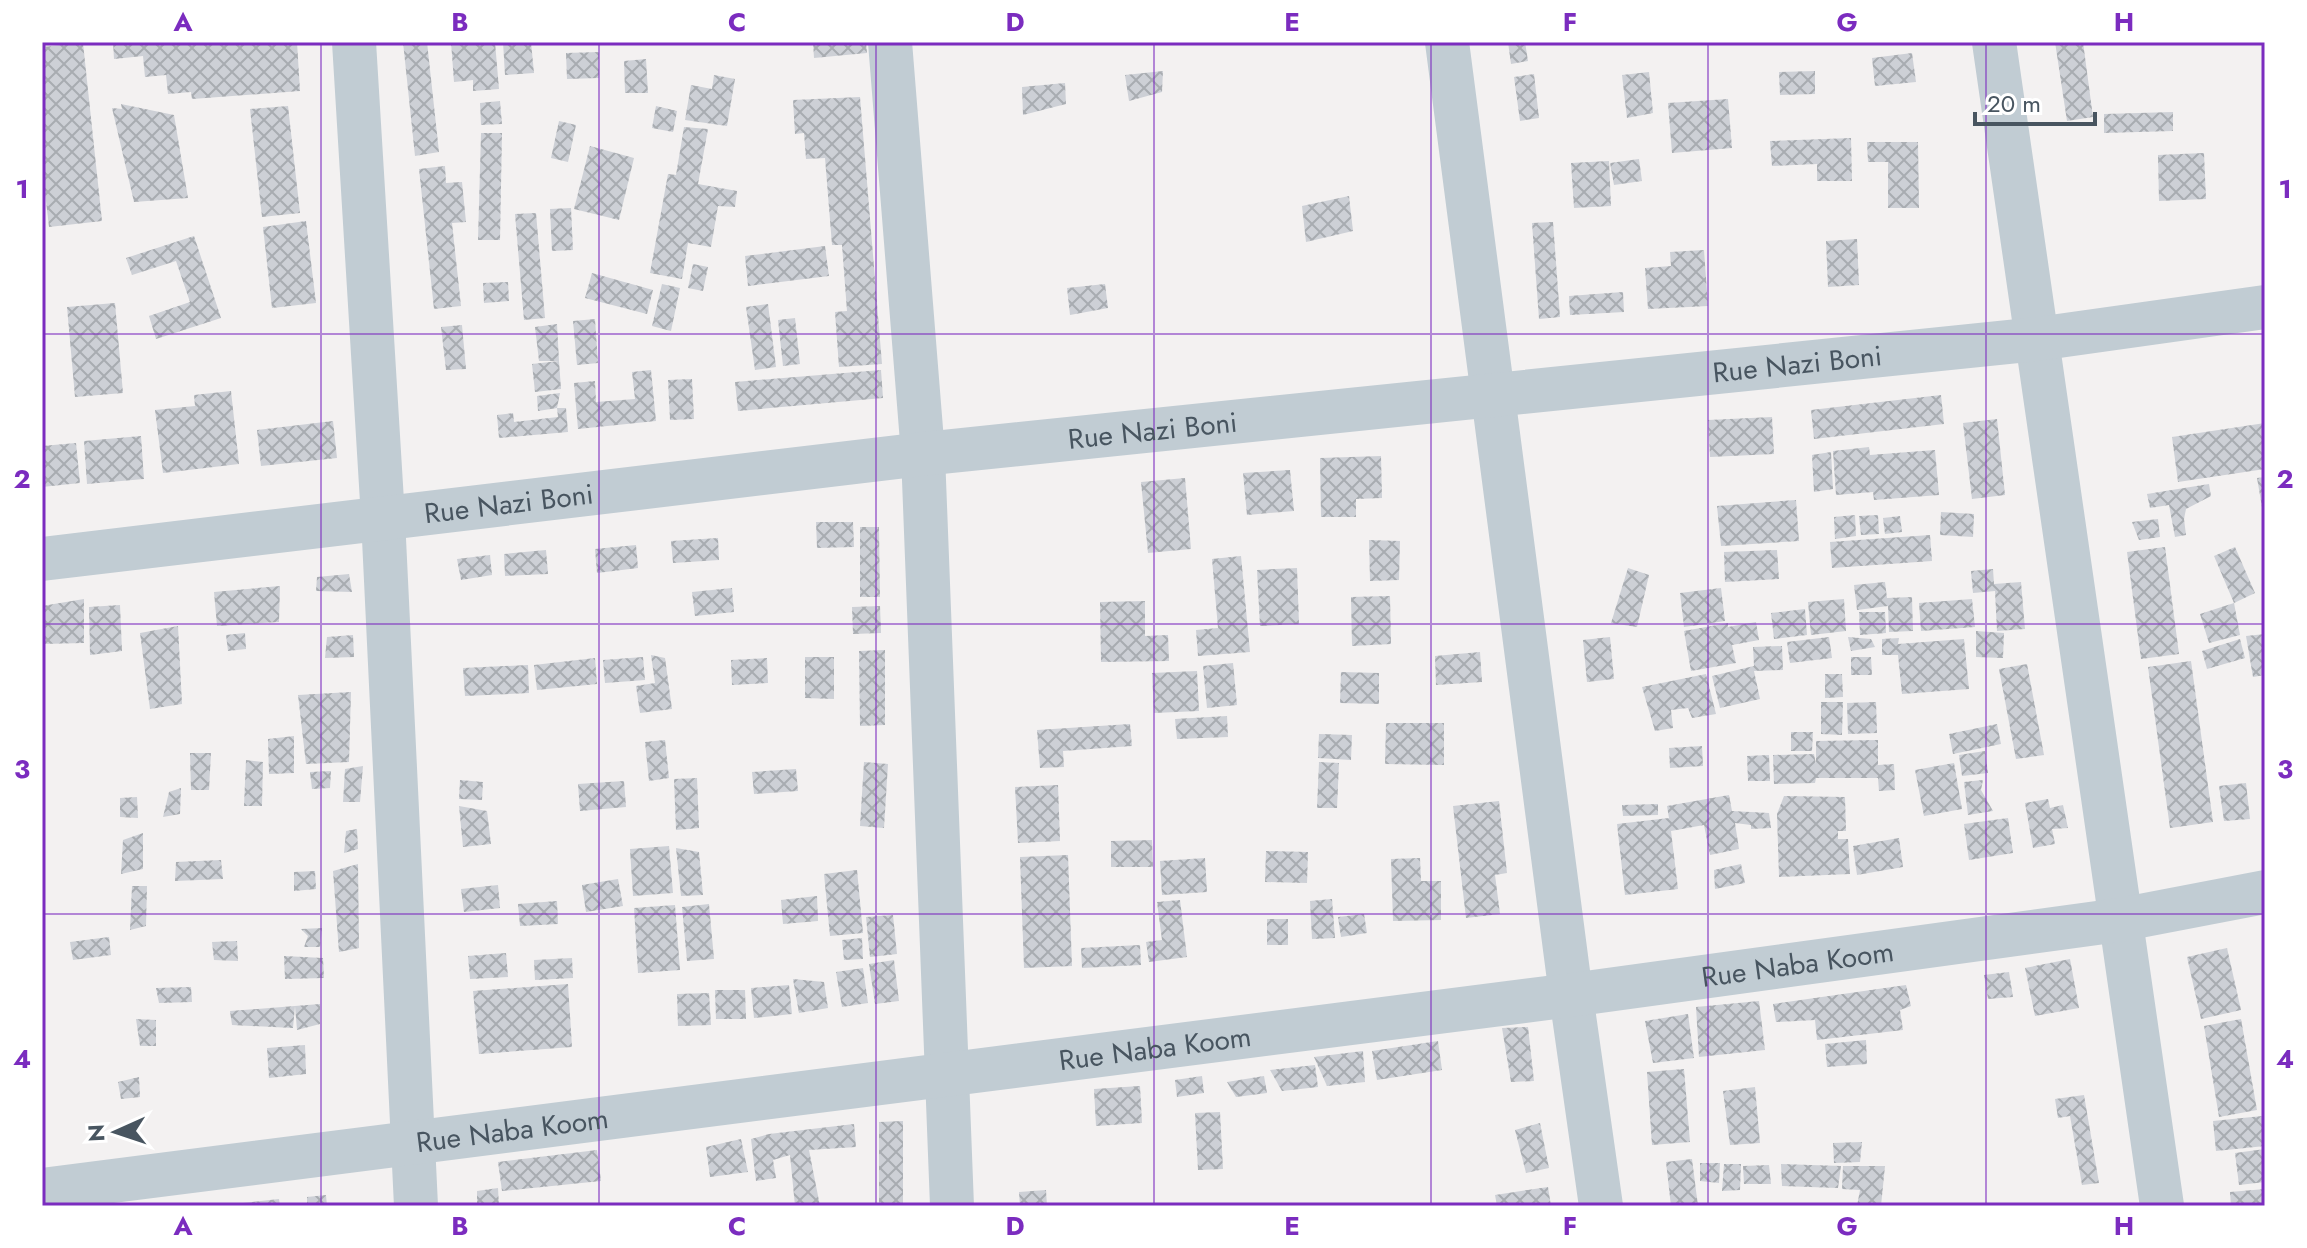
<svg xmlns="http://www.w3.org/2000/svg" width="2307" height="1248" font-family="Jost,sans-serif">
<style>
.building{fill:url(#building-cross-hatch)}
.lines{fill:none;stroke-linecap:round;stroke-linejoin:round}
.minor{stroke:#c1ccd3;stroke-width:44}
.grid{fill:none;stroke:#7b2cbf;stroke-width:2;stroke-opacity:0.55}
.labels{text-anchor:middle;stroke-width:6;stroke-linejoin:round;paint-order:stroke}
.street-label{font-size:28px;fill:#485560;stroke:#fff}
.neatline{fill:none;stroke:#7b2cbf;stroke-width:3}
.grid-label{font-size:26px;text-anchor:middle;font-weight:bold;fill:#7b2cbf}
</style>
<defs>
<pattern id="building-cross-hatch" width="8" height="8" patternUnits="userSpaceOnUse" patternTransform="scale(2)"><rect width="8" height="8" fill="#cdd0d6"/><path d="M0 0l8 8M0 8l8-8" fill="none" stroke="#a8acb1"/></pattern>
</defs>
<rect width="100%" height="100%" fill="#f3f1f1"/>
<!-- building -->
<g class="building">
<polygon points="113,42 297,42 300,91 192,99 191,92 168,94 166,75 145,77 143,56 114,59"/>
<polygon points="403,42 427,42 439,152 415,156"/>
<polygon points="451,42 495,42 499,89 473,91 473,80 454,82"/>
<polygon points="503,42 531,42 534,73 505,75"/>
<polygon points="813,42 866,42 867,53 814,58"/>
<polygon points="1508,42 1525,42 1528,61 1511,64"/>
<polygon points="2055,42 2083,42 2093,117 2067,121"/>
<polygon points="83,43 102,221 49,227 42,166 42,47"/>
<polygon points="599,52 599,78 567,79 566,53"/>
<polygon points="1912,53 1916,82 1875,86 1872,58"/>
<polygon points="646,59 648,93 625,93 624,61"/>
<polygon points="1163,71 1162,92 1129,101 1125,75"/>
<polygon points="1815,71 1815,94 1780,95 1779,72"/>
<polygon points="1649,72 1653,113 1627,118 1622,75"/>
<polygon points="1534,74 1539,118 1520,121 1514,77"/>
<polygon points="714,75 735,79 727,126 685,120 691,85 712,89"/>
<polygon points="1065,83 1066,104 1023,115 1022,87"/>
<polygon points="860,97 882,364 839,367 835,312 847,311 842,245 832,245 825,158 806,159 804,133 795,134 793,100"/>
<polygon points="1728,99 1732,148 1672,153 1668,103"/>
<polygon points="500,101 502,124 481,125 480,103"/>
<polygon points="121,104 174,115 188,198 134,202 112,108 122,109"/>
<polygon points="288,106 300,213 262,217 250,109"/>
<polygon points="656,106 677,111 673,132 652,128"/>
<polygon points="2173,112 2173,131 2104,133 2104,114"/>
<polygon points="559,121 576,125 568,162 551,158"/>
<polygon points="684,127 708,129 698,184 737,191 735,207 718,206 711,247 688,243 682,279 650,273 668,174 676,175"/>
<polygon points="481,133 502,133 500,240 478,240"/>
<polygon points="1851,138 1852,181 1817,181 1817,164 1772,166 1770,141"/>
<polygon points="1867,142 1918,142 1919,208 1888,208 1888,162 1868,162"/>
<polygon points="590,146 634,158 619,220 574,209"/>
<polygon points="2204,153 2206,199 2159,201 2158,155"/>
<polygon points="1639,159 1642,181 1614,185 1610,163"/>
<polygon points="1609,161 1611,206 1574,208 1571,163"/>
<polygon points="445,166 446,183 462,182 466,222 452,223 461,306 434,309 419,169"/>
<polygon points="1349,196 1353,231 1306,242 1302,206"/>
<polygon points="571,208 573,250 552,251 550,209"/>
<polygon points="536,213 545,318 524,320 515,214"/>
<polygon points="306,221 316,303 272,308 263,227"/>
<polygon points="1553,222 1560,317 1539,319 1532,223"/>
<polygon points="194,236 221,318 156,339 149,316 190,302 176,261 132,275 126,258"/>
<polygon points="1857,239 1859,285 1828,287 1826,241"/>
<polygon points="825,246 829,276 748,286 745,256"/>
<polygon points="1704,250 1708,306 1648,309 1645,268 1671,266 1670,252"/>
<polygon points="693,264 708,267 703,291 688,288"/>
<polygon points="592,273 653,290 647,314 585,298"/>
<polygon points="508,282 509,301 484,303 483,283"/>
<polygon points="662,284 680,288 671,331 652,326"/>
<polygon points="1105,284 1108,308 1070,315 1067,288"/>
<polygon points="1623,292 1624,312 1570,315 1569,296"/>
<polygon points="115,303 123,393 75,397 67,307"/>
<polygon points="768,304 776,367 755,370 746,307"/>
<polygon points="795,318 800,364 783,366 778,320"/>
<polygon points="595,319 598,363 577,365 573,321"/>
<polygon points="557,324 559,361 539,361 535,327"/>
<polygon points="462,325 466,369 446,370 441,327"/>
<polygon points="559,361 561,389 535,392 532,364"/>
<polygon points="651,370 656,421 578,429 574,383 595,381 596,402 635,399 632,372"/>
<polygon points="881,370 883,398 738,411 735,382"/>
<polygon points="692,379 694,419 670,420 668,380"/>
<polygon points="231,391 239,464 163,473 155,410 195,406 194,395"/>
<polygon points="560,393 557,408 538,411 537,396"/>
<polygon points="1941,395 1944,424 1814,439 1811,410"/>
<polygon points="557,408 566,408 568,432 499,438 497,415 513,413 514,422 558,417"/>
<polygon points="1772,417 1774,454 1710,457 1708,420"/>
<polygon points="1997,419 2005,495 1972,499 1963,423"/>
<polygon points="333,421 337,458 261,466 257,430"/>
<polygon points="2265,423 2265,469 2178,482 2172,437"/>
<polygon points="141,436 144,479 87,484 84,441"/>
<polygon points="76,443 80,483 42,487 42,446"/>
<polygon points="1869,447 1870,455 1935,450 1939,495 1874,500 1873,492 1836,495 1833,451"/>
<polygon points="1831,452 1833,489 1814,492 1812,455"/>
<polygon points="1381,456 1382,498 1356,499 1356,517 1321,517 1320,458"/>
<polygon points="1290,470 1294,511 1247,515 1243,473"/>
<polygon points="2265,477 2265,506 2262,507 2257,478"/>
<polygon points="1185,478 1191,549 1148,553 1141,482"/>
<polygon points="2209,484 2211,496 2186,509 2184,519 2186,535 2175,537 2169,505 2150,508 2147,494"/>
<polygon points="1796,500 1799,541 1721,546 1717,506"/>
<polygon points="1941,512 1974,514 1973,537 1940,535"/>
<polygon points="1855,515 1856,536 1835,539 1834,517"/>
<polygon points="1878,515 1879,534 1861,535 1859,516"/>
<polygon points="1900,516 1902,532 1885,534 1883,518"/>
<polygon points="2158,519 2160,537 2139,540 2132,522"/>
<polygon points="816,522 853,522 854,547 817,548"/>
<polygon points="860,527 879,527 880,597 860,597"/>
<polygon points="1930,535 1932,561 1832,568 1830,542"/>
<polygon points="718,538 719,560 673,563 671,541"/>
<polygon points="1369,540 1400,541 1399,580 1370,581"/>
<polygon points="636,545 638,568 597,573 595,549"/>
<polygon points="2165,547 2179,654 2141,659 2127,552"/>
<polygon points="2235,547 2255,593 2234,603 2214,556"/>
<polygon points="546,550 548,574 505,576 504,554"/>
<polygon points="1777,550 1779,579 1725,582 1724,552"/>
<polygon points="490,555 492,575 461,580 457,559"/>
<polygon points="1241,556 1250,652 1198,656 1196,630 1218,628 1212,559"/>
<polygon points="1297,568 1299,624 1260,626 1257,570"/>
<polygon points="1628,568 1649,575 1637,627 1611,623"/>
<polygon points="1993,569 1994,584 2021,582 2025,629 1997,631 1995,591 1973,593 1971,571"/>
<polygon points="349,574 352,592 316,591 317,577"/>
<polygon points="1885,582 1887,598 1912,597 1913,631 1889,632 1888,606 1857,610 1854,585"/>
<polygon points="280,586 279,622 217,626 214,592"/>
<polygon points="732,588 734,612 695,616 692,592"/>
<polygon points="1721,588 1725,621 1684,627 1680,593"/>
<polygon points="1390,596 1391,644 1352,646 1351,597"/>
<polygon points="84,599 84,643 42,644 42,606"/>
<polygon points="1844,599 1846,631 1811,635 1808,602"/>
<polygon points="1972,599 1975,627 1921,631 1919,603"/>
<polygon points="1145,601 1145,636 1168,635 1169,661 1101,662 1100,602"/>
<polygon points="2234,603 2240,635 2209,643 2200,614"/>
<polygon points="120,605 122,651 90,655 89,607"/>
<polygon points="880,606 881,633 853,634 852,607"/>
<polygon points="1805,609 1807,635 1774,639 1771,613"/>
<polygon points="1859,612 1885,612 1886,633 1860,635"/>
<polygon points="1756,622 1759,640 1732,645 1736,663 1691,671 1684,631 1728,623 1728,627"/>
<polygon points="178,626 182,704 150,709 140,633"/>
<polygon points="1976,631 2004,633 2003,658 1976,657"/>
<polygon points="245,633 246,649 228,651 226,635"/>
<polygon points="2265,634 2265,675 2253,677 2246,636"/>
<polygon points="353,635 354,657 325,658 327,637"/>
<polygon points="1610,637 1614,679 1587,682 1583,640"/>
<polygon points="1829,637 1832,658 1790,663 1787,642"/>
<polygon points="1848,637 1871,639 1875,647 1851,651"/>
<polygon points="1899,638 1898,644 1964,639 1969,689 1902,694 1898,655 1882,655 1882,639"/>
<polygon points="2240,639 2245,658 2207,669 2202,651"/>
<polygon points="1782,646 1783,670 1754,671 1760,699 1720,708 1712,676 1754,666 1753,647"/>
<polygon points="885,650 885,725 860,726 859,651"/>
<polygon points="1480,652 1482,682 1436,685 1435,656"/>
<polygon points="651,655 665,658 672,709 640,713 636,686 655,683"/>
<polygon points="643,657 645,680 605,683 603,660"/>
<polygon points="805,657 834,657 834,699 805,698"/>
<polygon points="1851,657 1871,657 1872,675 1851,675"/>
<polygon points="595,658 597,684 537,690 534,665"/>
<polygon points="767,658 768,683 732,685 731,660"/>
<polygon points="2191,661 2213,822 2170,828 2148,667"/>
<polygon points="1233,663 1237,705 1207,708 1203,666"/>
<polygon points="2027,664 2044,755 2016,759 1999,669"/>
<polygon points="528,665 529,693 465,696 463,668"/>
<polygon points="1197,671 1199,711 1154,713 1152,673"/>
<polygon points="1341,672 1379,673 1379,704 1340,703"/>
<polygon points="1706,674 1716,714 1692,718 1688,708 1671,710 1673,728 1655,731 1642,687"/>
<polygon points="1825,674 1842,674 1843,697 1825,698"/>
<polygon points="351,692 349,762 306,764 298,695"/>
<polygon points="1821,702 1843,702 1842,735 1821,734"/>
<polygon points="1876,702 1877,733 1848,734 1847,703"/>
<polygon points="1227,716 1228,737 1177,739 1175,719"/>
<polygon points="1386,723 1444,723 1444,765 1385,764"/>
<polygon points="1130,724 1132,746 1063,751 1064,767 1040,768 1037,730"/>
<polygon points="1997,724 2001,744 1953,754 1949,734"/>
<polygon points="1791,732 1813,732 1812,751 1791,751"/>
<polygon points="1319,734 1352,735 1351,760 1318,758"/>
<polygon points="294,736 294,773 269,774 268,739"/>
<polygon points="665,740 669,778 649,781 645,742"/>
<polygon points="1878,740 1878,765 1894,764 1895,790 1879,791 1878,778 1816,778 1815,783 1774,784 1773,755 1814,754 1816,764 1816,741"/>
<polygon points="1702,746 1703,766 1670,768 1669,748"/>
<polygon points="1985,751 1988,773 1962,776 1959,755"/>
<polygon points="190,753 211,753 209,790 191,790"/>
<polygon points="1769,755 1770,781 1748,781 1747,756"/>
<polygon points="246,760 263,762 262,806 244,806"/>
<polygon points="864,762 888,764 884,828 860,826"/>
<polygon points="1319,762 1339,763 1337,808 1317,808"/>
<polygon points="1954,763 1962,809 1924,816 1915,770"/>
<polygon points="363,766 360,802 343,802 345,769"/>
<polygon points="796,769 798,791 754,794 752,772"/>
<polygon points="331,771 330,788 312,789 310,772"/>
<polygon points="697,778 699,828 676,830 674,779"/>
<polygon points="460,780 483,782 482,800 459,799"/>
<polygon points="1983,780 1981,790 1993,811 1968,815 1964,782"/>
<polygon points="624,781 626,807 580,811 578,784"/>
<polygon points="2246,783 2250,819 2224,821 2219,786"/>
<polygon points="1058,785 1060,841 1018,843 1015,787"/>
<polygon points="181,788 180,814 163,817 169,792"/>
<polygon points="1729,795 1732,811 1769,813 1771,828 1751,829 1751,825 1735,823 1739,849 1710,855 1704,825 1671,831 1678,889 1625,895 1617,824 1669,818 1667,806"/>
<polygon points="1784,796 1845,797 1846,831 1838,831 1838,839 1848,839 1850,874 1779,877 1777,814"/>
<polygon points="137,797 138,818 120,817 120,798"/>
<polygon points="2048,799 2050,808 2063,805 2068,828 2052,829 2055,844 2033,848 2025,803"/>
<polygon points="1499,801 1507,873 1495,875 1500,914 1466,918 1453,806"/>
<polygon points="1658,804 1658,815 1623,816 1622,805"/>
<polygon points="459,806 487,811 491,844 463,847"/>
<polygon points="2008,818 2013,853 1969,860 1964,824"/>
<polygon points="357,829 358,849 344,853 346,831"/>
<polygon points="143,833 143,869 121,874 123,840"/>
<polygon points="1899,838 1903,867 1857,875 1853,846"/>
<polygon points="1152,840 1153,867 1111,867 1111,841"/>
<polygon points="669,846 673,893 633,896 630,849"/>
<polygon points="676,848 699,852 703,895 681,896"/>
<polygon points="1266,851 1308,852 1307,883 1265,882"/>
<polygon points="1068,855 1072,966 1024,968 1020,857"/>
<polygon points="1205,858 1207,892 1162,895 1160,861"/>
<polygon points="1420,858 1421,881 1441,881 1441,920 1393,921 1391,859"/>
<polygon points="221,860 223,879 175,881 176,862"/>
<polygon points="358,864 359,948 339,952 333,871"/>
<polygon points="1741,864 1745,883 1715,889 1714,870"/>
<polygon points="857,870 863,933 830,936 824,874"/>
<polygon points="315,871 316,889 294,891 294,872"/>
<polygon points="618,879 623,906 586,912 582,885"/>
<polygon points="498,885 500,908 464,912 461,889"/>
<polygon points="132,886 147,886 146,926 130,930"/>
<polygon points="817,896 818,921 783,924 781,900"/>
<polygon points="1332,899 1335,938 1312,939 1310,901"/>
<polygon points="1180,900 1187,957 1149,962 1146,942 1162,940 1157,902"/>
<polygon points="557,901 558,924 520,926 518,904"/>
<polygon points="709,904 714,959 687,961 682,907"/>
<polygon points="675,905 680,970 638,973 634,908"/>
<polygon points="1364,914 1367,933 1341,937 1338,917"/>
<polygon points="893,915 897,954 870,957 866,917"/>
<rect x="1267" y="919" width="21" height="26"/>
<polygon points="322,928 320,947 304,947 308,936 301,929"/>
<polygon points="109,937 111,955 73,960 70,942"/>
<polygon points="862,938 863,959 844,960 842,940"/>
<polygon points="237,941 238,961 214,960 212,942"/>
<polygon points="1140,945 1141,965 1082,968 1081,948"/>
<polygon points="2227,948 2241,1010 2201,1019 2187,957"/>
<polygon points="506,953 508,977 470,979 468,956"/>
<polygon points="284,956 323,958 324,978 285,979"/>
<polygon points="572,958 573,978 535,980 534,960"/>
<polygon points="2070,959 2079,1008 2035,1016 2025,968"/>
<polygon points="894,960 899,1001 875,1004 869,964"/>
<polygon points="863,968 868,1003 842,1007 836,972"/>
<polygon points="2009,972 2013,997 1988,999 1984,975"/>
<polygon points="793,979 824,982 828,1008 799,1013"/>
<polygon points="568,984 572,1047 479,1054 473,991"/>
<polygon points="789,985 792,1014 754,1018 751,988"/>
<polygon points="1906,985 1911,1006 1900,1010 1903,1030 1817,1040 1815,1020 1776,1022 1773,1004"/>
<polygon points="191,987 192,1002 159,1003 156,988"/>
<polygon points="715,990 745,990 746,1019 716,1019"/>
<polygon points="709,993 711,1025 678,1026 677,994"/>
<polygon points="1759,1001 1765,1050 1699,1057 1696,1007"/>
<polygon points="320,1004 320,1024 297,1030 295,1006 293,1028 232,1025 230,1011"/>
<polygon points="1688,1014 1694,1058 1653,1063 1645,1021"/>
<polygon points="136,1019 156,1020 156,1046 140,1046"/>
<polygon points="2241,1019 2257,1110 2219,1117 2204,1026"/>
<polygon points="1528,1027 1534,1081 1511,1082 1502,1028"/>
<polygon points="1866,1040 1867,1064 1827,1067 1825,1044"/>
<polygon points="1438,1041 1442,1070 1377,1080 1372,1051"/>
<polygon points="305,1045 306,1074 269,1078 267,1048"/>
<polygon points="1363,1051 1365,1082 1327,1086 1314,1057"/>
<polygon points="1315,1065 1318,1087 1282,1091 1270,1070"/>
<polygon points="1684,1069 1690,1142 1652,1145 1647,1072"/>
<polygon points="1202,1076 1204,1093 1177,1097 1175,1080"/>
<polygon points="1264,1076 1267,1093 1236,1097 1227,1082"/>
<polygon points="139,1077 140,1097 121,1099 118,1082"/>
<polygon points="1140,1086 1142,1123 1096,1126 1094,1089"/>
<polygon points="1755,1087 1760,1143 1730,1145 1723,1091"/>
<polygon points="2084,1095 2099,1183 2082,1185 2070,1116 2058,1118 2055,1099"/>
<polygon points="1220,1112 1223,1169 1198,1170 1195,1113"/>
<polygon points="2262,1116 2265,1146 2216,1151 2213,1121"/>
<polygon points="903,1121 903,1206 879,1206 879,1122"/>
<polygon points="1540,1123 1549,1168 1526,1173 1515,1130"/>
<polygon points="854,1124 856,1147 809,1150 820,1206 795,1206 790,1155 773,1160 776,1178 756,1181 751,1139 769,1134"/>
<polygon points="741,1139 748,1172 710,1177 706,1147"/>
<polygon points="1862,1142 1860,1162 1834,1163 1833,1143"/>
<polygon points="2265,1149 2265,1182 2239,1185 2235,1153"/>
<polygon points="597,1150 601,1181 502,1191 498,1162"/>
<polygon points="1692,1159 1698,1206 1671,1206 1666,1162"/>
<polygon points="1700,1163 1720,1163 1719,1183 1700,1181"/>
<polygon points="1724,1164 1741,1164 1740,1190 1722,1191"/>
<polygon points="1781,1164 1841,1166 1838,1188 1782,1186"/>
<polygon points="1769,1165 1771,1184 1744,1184 1743,1166"/>
<polygon points="1843,1166 1885,1166 1881,1206 1857,1206 1860,1190 1842,1189"/>
<polygon points="1548,1187 1551,1206 1497,1206 1495,1195"/>
<polygon points="498,1188 499,1206 477,1206 477,1191"/>
<polygon points="2265,1189 2265,1206 2231,1206 2230,1192"/>
<polygon points="1046,1190 1047,1206 1020,1206 1019,1192"/>
<polygon points="326,1195 327,1206 307,1206 307,1197"/>
<polygon points="279,1199 280,1206 235,1206 235,1204"/>
</g>
<g class="lines">
<!-- minor -->
<g class="minor">
<polyline points="354,42 383,518 416,1206"/>
<polyline points="890,42 923,454 952,1206"/>
<polyline points="1447,42 1571,995 1601,1206"/>
<polyline points="1994,42 2162,1206"/>
<path id="s1" d="M42 559 923 454 2037 339 2265 307"/>
<path id="s2" d="M42 1190 1571 995 2119 920 2265 892"/>
</g>
</g>
<!-- grid -->
<path class="grid" d="M321 42V1206M599 42V1206M876 42V1206M1154 42V1206M1431 42V1206M1708 42V1206M1986 42V1206M42 334H2265M42 624H2265M42 914H2265"/>
<g class="labels">
<!-- street labels -->
<g class="street-label">
<text dy="10" stroke="none"><textPath href="#s1" startOffset="1766">Rue Nazi Boni</textPath></text>
<text dy="10" stroke="none"><textPath href="#s1" startOffset="1118">Rue Nazi Boni</textPath></text>
<text dy="10" stroke="none"><textPath href="#s1" startOffset="470">Rue Nazi Boni</textPath></text>
<text dy="10" stroke="none"><textPath href="#s2" startOffset="1770">Rue Naba Koom</textPath></text>
<text dy="10" stroke="none"><textPath href="#s2" startOffset="1122">Rue Naba Koom</textPath></text>
<text dy="10" stroke="none"><textPath href="#s2" startOffset="474">Rue Naba Koom</textPath></text>
</g>
</g>
<!-- border -->
<rect width="2307" height="1248" fill="none" stroke="#ffffff" stroke-width="88"/>
<!-- north arrow -->
<g transform="translate(116 1132) rotate(267)" stroke="#ffffff" stroke-width="6" paint-order="stroke">
<path d="M0-6L14 30L0 20L-14 30Z" fill="#485560"/>
<text y="-12" font-size="22" font-weight="bold" text-anchor="middle" fill="#485560">N</text>
</g>
<!-- scale -->
<path d="M1975 112v12h120v-12" fill="none" stroke="#485560" stroke-width="4"/>
<text x="1987" y="112" font-size="24" fill="#485560" stroke="#ffffff" stroke-width="6" paint-order="stroke">20 m</text>
<rect x="44" y="44" width="2219" height="1160" class="neatline"/>
<g class="grid-label">
<text x="183" y="31">A</text>
<text x="460" y="31">B</text>
<text x="737" y="31">C</text>
<text x="1015" y="31">D</text>
<text x="1292" y="31">E</text>
<text x="1570" y="31">F</text>
<text x="1847" y="31">G</text>
<text x="2124" y="31">H</text>
<text x="22" y="198">1</text>
<text x="2285" y="198">1</text>
<text x="22" y="488">2</text>
<text x="2285" y="488">2</text>
<text x="22" y="778">3</text>
<text x="2285" y="778">3</text>
<text x="22" y="1068">4</text>
<text x="2285" y="1068">4</text>
<text x="183" y="1235">A</text>
<text x="460" y="1235">B</text>
<text x="737" y="1235">C</text>
<text x="1015" y="1235">D</text>
<text x="1292" y="1235">E</text>
<text x="1570" y="1235">F</text>
<text x="1847" y="1235">G</text>
<text x="2124" y="1235">H</text>
</g>
</svg>
